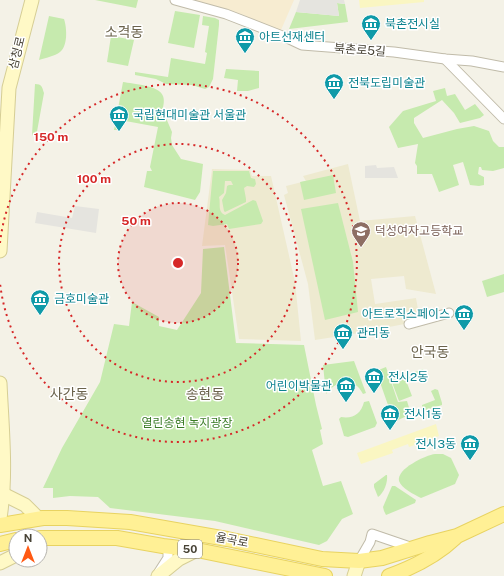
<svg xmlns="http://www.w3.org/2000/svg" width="504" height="576" font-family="'Public Sans','Noto Sans KR',sans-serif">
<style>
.commercial{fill:#f7ecd1}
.education{fill:#eeead0}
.green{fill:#c6eaae}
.sand{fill:#faf6c2}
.parking{fill:#e5e4df}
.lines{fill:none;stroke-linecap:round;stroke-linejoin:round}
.street-casing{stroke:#c0bba9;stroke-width:11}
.secondary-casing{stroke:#d6ce95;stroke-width:15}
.primary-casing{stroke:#e8d361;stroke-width:16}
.street{stroke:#fff;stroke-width:9}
.secondary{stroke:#fff9c6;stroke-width:13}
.primary{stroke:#fff095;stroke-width:14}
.ring{fill:none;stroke:#d62828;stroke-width:2;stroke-dasharray:2 4}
.labels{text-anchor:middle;stroke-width:3;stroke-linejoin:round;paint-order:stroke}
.shield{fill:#fff;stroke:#7f7b72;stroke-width:1}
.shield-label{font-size:11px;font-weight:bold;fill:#484336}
.culture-label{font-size:12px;fill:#0d838f;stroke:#fff;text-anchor:start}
.street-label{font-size:12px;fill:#484336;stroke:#fff}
.education-label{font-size:12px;fill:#785e54;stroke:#fff;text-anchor:start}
.park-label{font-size:12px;fill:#3a7c26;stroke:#fff}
.quarter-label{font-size:14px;fill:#6b634c;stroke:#fff}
.centre{fill:#d62828;stroke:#fff;stroke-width:2}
.ring-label{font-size:12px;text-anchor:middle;font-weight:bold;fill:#d62828;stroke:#fff;stroke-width:3;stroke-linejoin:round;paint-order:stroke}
</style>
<rect width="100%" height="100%" fill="#f4f2e7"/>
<!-- commercial -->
<polygon class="commercial" points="190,0 294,0 281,30 273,30 244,15"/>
<!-- education -->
<g class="education">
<polygon points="348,164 360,221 415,216 436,294 406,289 404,276 371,279 375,304 416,298 420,321 353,334 315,340 308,284 284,195 288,193 286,186 306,181 303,176"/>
<polygon points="212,169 250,170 252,176 271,176 295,282 301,341 239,339 225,245 202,246"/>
</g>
<!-- green -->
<g class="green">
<polygon points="95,0 138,0 136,8"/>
<polygon points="337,3 345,4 348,22 289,29 296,12 339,16"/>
<polygon points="175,11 200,15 194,48 168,43"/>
<path d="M49 16 64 19C67 28 68 46 60 52 55 56 45 58 39 60Z"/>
<polygon points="203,16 215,18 219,20 219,25 213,79 209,87 205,89 192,85 166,84 156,79 135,75 135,72 168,77 171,58 205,64 207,53 205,52 209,26 202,25"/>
<polygon points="111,36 134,40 128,66 107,62"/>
<polygon points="226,69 259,71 259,88 248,91 237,91 238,80 224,78"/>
<path d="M123 82C133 84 159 85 163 96 165 101 163 107 162 112L166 118 172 132 171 138 172 145 181 159 203 164 200 192 195 200 144 187 147 171H152L150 167 158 127 120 120 118 130H114Z"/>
<path d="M35 84C42 84 42 87 44 93L36 137 32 135Z"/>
<polygon points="445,88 447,96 455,94 465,110 475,104 484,115 480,118 460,123 454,113 442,100 414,118 414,123 423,138 457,129 474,126 489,131 493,141 499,147 504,147 504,168 493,171 482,170 481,167 479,167 478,174 484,177 484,185 479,186 470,185 463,162 453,165 459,185 439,192 432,174 417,174 417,166 415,163 418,144 398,148 389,127 403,111 436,101 433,91"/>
<path d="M213 171H249L251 178 255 179 256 184 254 187 247 186 244 188 246 199V202L225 212 224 211 222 200 226 193 227 186 229 185H233L231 181H225L224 193 219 197C221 204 217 211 225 215L253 200 256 201 263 221 261 224 229 229 227 224 213 226 208 225Z"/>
<polygon points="333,175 336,193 304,200 300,182"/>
<polygon points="338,203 353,262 358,312 325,320 301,209"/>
<polygon points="224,247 236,343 304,345 316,405 322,429 320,430 323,444 312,450 323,486 341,481 353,514 342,519 327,541 319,545 215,521 110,508 98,497 70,496 53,498 53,488 43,488 62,448 100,382 114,324 129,326 132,302 159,317 159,326 177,330 201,293 203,249"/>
<polygon points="504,274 504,292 487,297 482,281"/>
<path d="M354 361 366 393 363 394C353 375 337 380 326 394L323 365Z"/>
<polygon points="386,367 398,402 407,401 411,414 394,422 376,371"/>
<polygon points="423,369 426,376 407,383 412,396 399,401 390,377 396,379"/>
<polygon points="435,389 438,390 442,403 442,405 423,411 422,405 435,400 431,391"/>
<path d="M369 401 377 423 375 427 348 437 344 436 339 419 341 417C353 419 361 414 364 402Z"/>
<path d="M435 454H443L451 458 459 475 455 484 421 498C415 495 401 488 399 481 396 469 426 455 435 454Z"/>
<path d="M386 475H387C388 482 384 493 378 497L374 487V484Z"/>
<polygon points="392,486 395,486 416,500 415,503 386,515 384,511 383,507"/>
</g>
<!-- sand -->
<g class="sand">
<polygon points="359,0 424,0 424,2 360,8"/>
<polygon points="436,424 439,436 409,447 408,444 392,450 393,453 361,464 357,453"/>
</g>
<!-- parking -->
<g class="parking">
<polygon points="300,0 344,0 345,4 337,3 339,16 296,12"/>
<polygon points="376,165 377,168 394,167 398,178 365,178 365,166"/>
<polygon points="75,206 99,209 96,233 35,223 37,212 72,218"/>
</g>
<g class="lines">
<defs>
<g id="street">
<polyline points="175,0 226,14 285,37 302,45 394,52 445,59 472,61 504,67"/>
<polyline points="445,59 504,119"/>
<polyline points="409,324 449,313"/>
<polyline points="359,561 370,542 372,534 413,548"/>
<polyline points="159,572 168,558 168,551 163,546"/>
</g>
<g id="secondary">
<polyline points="0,251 9,88 32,0"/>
<path d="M0 383C2 428 7 474 0 518"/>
<polyline points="3,494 25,505 38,518"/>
<polyline points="0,563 16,555"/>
<polyline points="158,576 179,559 197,550"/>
<polyline points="354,576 359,561"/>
</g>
<g id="primary">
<polyline points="0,525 43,518 67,518 130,522 227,539 322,559 359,561 382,558 430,543 457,536 504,514"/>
<polyline points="40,538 117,538 163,546 197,550 325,576"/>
<polyline points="0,544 16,540"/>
<path d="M389 576C414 567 436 556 455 538"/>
</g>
</defs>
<!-- street casing -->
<use href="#street" class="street-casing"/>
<!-- secondary casing -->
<use href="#secondary" class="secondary-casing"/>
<!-- primary casing -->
<use href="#primary" class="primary-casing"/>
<!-- street -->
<use href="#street" class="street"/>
<!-- secondary -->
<use href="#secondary" class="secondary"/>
<!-- primary -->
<use href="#primary" class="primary"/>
</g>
<!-- distance rings -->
<circle cx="178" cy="263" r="60" fill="#d62828" fill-opacity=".12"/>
<g class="ring">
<circle cx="178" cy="263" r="60"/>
<circle cx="178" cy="263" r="119"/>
<path d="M0 243A179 179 0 1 1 0 283"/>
</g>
<!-- icons -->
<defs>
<symbol id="museum-pin" viewBox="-11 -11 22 30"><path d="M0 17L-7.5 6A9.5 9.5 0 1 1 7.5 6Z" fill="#0f9aa8" stroke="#fff"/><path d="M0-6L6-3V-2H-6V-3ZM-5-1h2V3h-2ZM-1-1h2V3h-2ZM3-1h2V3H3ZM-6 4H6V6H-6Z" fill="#fff"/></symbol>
<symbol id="school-pin" viewBox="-11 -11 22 30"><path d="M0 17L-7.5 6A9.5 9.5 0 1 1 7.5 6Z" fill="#8d6e63" stroke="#fff"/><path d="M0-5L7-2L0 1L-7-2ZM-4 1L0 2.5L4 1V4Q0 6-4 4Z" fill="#fff"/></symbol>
</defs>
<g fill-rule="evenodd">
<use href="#museum-pin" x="360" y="13" width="22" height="30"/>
<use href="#museum-pin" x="234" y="26" width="22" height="30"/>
<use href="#museum-pin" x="323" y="72" width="22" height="30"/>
<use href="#museum-pin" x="108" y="104" width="22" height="30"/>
<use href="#school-pin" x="350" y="220" width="22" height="30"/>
<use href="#museum-pin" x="29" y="288" width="22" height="30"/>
<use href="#museum-pin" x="453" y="303" width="22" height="30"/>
<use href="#museum-pin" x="332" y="322" width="22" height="30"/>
<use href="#museum-pin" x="363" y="366" width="22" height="30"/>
<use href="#museum-pin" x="335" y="375" width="22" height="30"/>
<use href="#museum-pin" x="379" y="403" width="22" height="30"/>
<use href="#museum-pin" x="459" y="433" width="22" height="30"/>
</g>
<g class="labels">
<!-- shield labels -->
<rect class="shield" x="178" y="540" width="24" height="18" rx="3"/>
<g class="shield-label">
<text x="190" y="553">50</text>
</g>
<!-- culture labels -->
<g class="culture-label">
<text x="385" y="28">북촌전시실</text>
<text x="259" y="41">아트선재센터</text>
<text x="348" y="87">전북도립미술관</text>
<text x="133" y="119">국립현대미술관 서울관</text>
<text x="54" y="303">금호미술관</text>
<text x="450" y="318" text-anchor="end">아트로직스페이스</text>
<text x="357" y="337">관리동</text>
<text x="388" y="381">전시2동</text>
<text x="332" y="390" text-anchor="end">어린이박물관</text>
<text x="404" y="418">전시1동</text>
<text x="456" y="448" text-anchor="end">전시3동</text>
</g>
<!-- street labels -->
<g class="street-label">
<text transform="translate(360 50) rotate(4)" y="4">북촌로5길</text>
<text transform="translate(17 53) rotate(-76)" y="4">삼청로</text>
<text transform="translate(232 540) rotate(11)" y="4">율곡로</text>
</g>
<!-- education labels -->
<g class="education-label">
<text x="375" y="235">덕성여자고등학교</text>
</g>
<!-- park labels -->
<g class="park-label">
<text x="187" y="427">열린송현 녹지광장</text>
</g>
<!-- quarter labels -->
<g class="quarter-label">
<text x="124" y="37">소격동</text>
<text x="430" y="357">안국동</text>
<text x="69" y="399">사간동</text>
<text x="205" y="399">송현동</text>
</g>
</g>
<circle cx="178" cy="263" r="6" class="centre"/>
<g class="ring-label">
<text x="51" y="141">150 m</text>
<text x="94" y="183">100 m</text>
<text x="136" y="225">50 m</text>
</g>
<!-- north arrow -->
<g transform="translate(28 548)"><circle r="19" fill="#ffffff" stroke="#b6b4af"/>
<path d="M0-3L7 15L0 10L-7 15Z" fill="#ff5913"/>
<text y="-6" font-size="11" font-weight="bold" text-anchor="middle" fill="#484336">N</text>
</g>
</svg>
